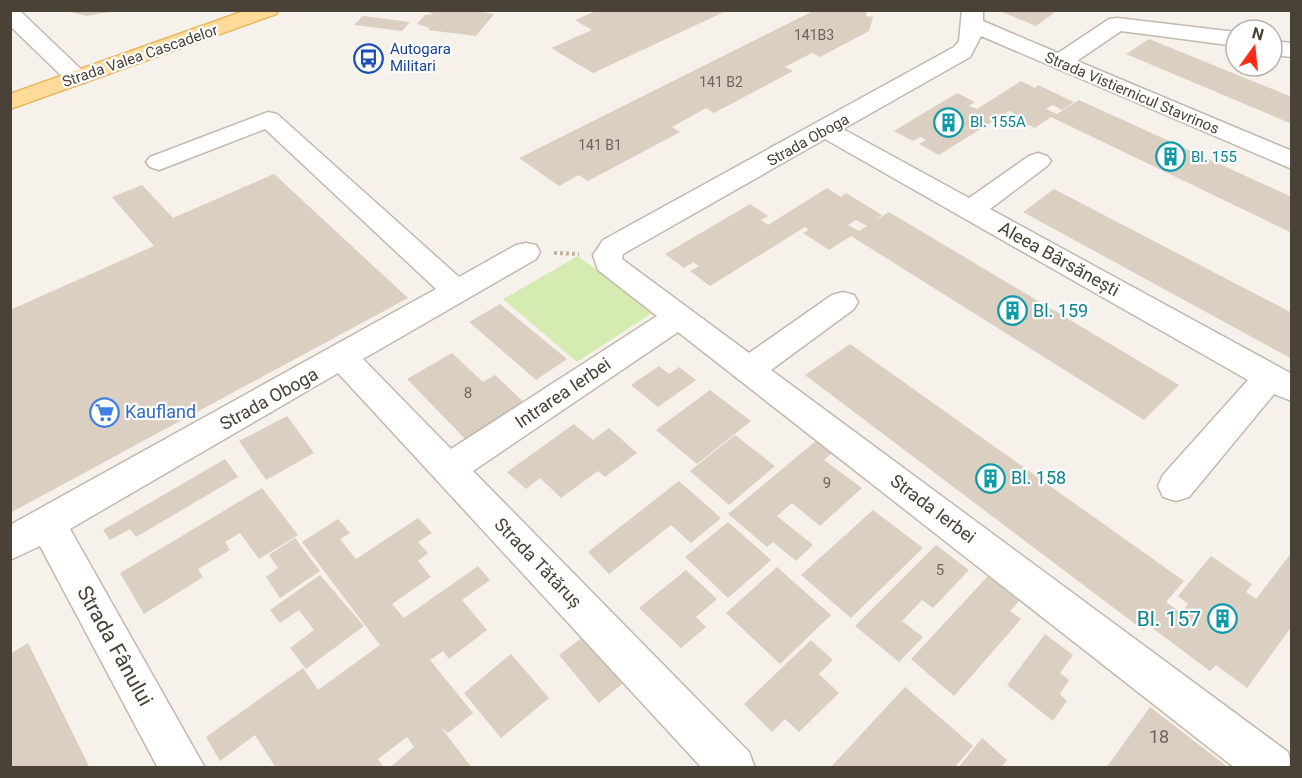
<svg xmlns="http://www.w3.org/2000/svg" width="1302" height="778" font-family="Roboto,sans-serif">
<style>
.green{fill:#d5ebb1}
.building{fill:#dbcfc2;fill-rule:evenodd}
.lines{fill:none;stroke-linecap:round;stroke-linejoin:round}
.minor-casing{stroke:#c2b8ac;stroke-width:3}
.major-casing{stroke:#eab863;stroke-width:3}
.path{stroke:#c4b39c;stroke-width:4;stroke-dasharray:3 3;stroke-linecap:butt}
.minor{fill:#fff;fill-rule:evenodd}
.major{fill:#ffdb9a;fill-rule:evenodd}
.labels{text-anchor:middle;stroke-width:4.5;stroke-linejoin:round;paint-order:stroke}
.far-number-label{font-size:14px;fill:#6e655a}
.far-transit-label{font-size:15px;fill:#164399;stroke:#fff;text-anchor:start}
.far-street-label{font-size:15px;fill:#4a4237;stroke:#fff}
.far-culture-label{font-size:15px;fill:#0d838f;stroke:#fff;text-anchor:start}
.number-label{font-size:15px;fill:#6e655a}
.street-label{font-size:18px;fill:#4a4237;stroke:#fff}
.culture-label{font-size:18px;fill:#0d838f;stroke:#fff;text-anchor:start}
.shop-label{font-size:18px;fill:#366cbe;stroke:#fff;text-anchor:start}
.near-number-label{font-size:18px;fill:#6e655a}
.near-culture-label{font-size:21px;fill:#0d838f;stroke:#fff;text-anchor:end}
.near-street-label{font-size:21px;fill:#4a4237;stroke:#fff}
</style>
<rect width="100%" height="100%" fill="#f6f1ea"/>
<!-- green -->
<polygon class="green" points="578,256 652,313 577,362 503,299"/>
<!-- building -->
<g class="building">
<polygon points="62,10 115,10 115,11 87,16"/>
<polygon points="422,10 470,10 494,14 476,36 428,30 430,28 417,24 425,15 433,14"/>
<polygon points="598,10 721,10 724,12 593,73 551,48 592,30 575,20"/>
<polygon points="815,10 867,10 866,16 873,17 869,31 820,57 812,53 800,59 785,67 793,71 714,113 706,108 672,127 680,132 588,181 579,175 559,186 519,158"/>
<polygon points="997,10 1058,10 1036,26"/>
<polygon points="363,16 410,22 402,31 354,25"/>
<polygon points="1149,39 1292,97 1292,124 1126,54"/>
<polygon points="1021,81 1035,88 1038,85 1074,102 1062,110 1053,105 1046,109 1057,114 1079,100 1292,197 1292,233 1051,117 1035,128 1009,116 1013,113 1009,111 939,155 919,144 926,140 920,137 913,141 894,131 957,93 975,102 969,106 977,109"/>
<polygon points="274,174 408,298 10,513 10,310 154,246 112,197 142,185 173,218"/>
<path d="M827 188 841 197 846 193 882 215 874 221 889 212 1179 385 1144 420 851 236 829 250 803 233 809 230 805 227 710 286 690 271 699 266 693 262 684 268 665 254 750 204 768 216 761 220 768 225ZM856 220 867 226 859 231 848 225Z"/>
<polygon points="1054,189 1292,313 1292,359 1023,212"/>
<polygon points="500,304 567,359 536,380 469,322"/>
<polygon points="850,344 1184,581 1166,602 1181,613 1188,604 1178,596 1211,556 1252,584 1246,592 1256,599 1292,552 1292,626 1247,688 1216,665 1210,671 1147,624 1143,630 805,375"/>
<polygon points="452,353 483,382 495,375 527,405 468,442 407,379"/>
<polygon points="659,366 669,374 679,367 696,380 658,407 631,385"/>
<polygon points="710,390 751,421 697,464 656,430"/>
<polygon points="287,416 314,453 266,480 239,441"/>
<polygon points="574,424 593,440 609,428 637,453 605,477 598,471 561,498 540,478 526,489 507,472"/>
<polygon points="735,435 775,466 729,505 690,471"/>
<polygon points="816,441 832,453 824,460 862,488 820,526 792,503 777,516 813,545 796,561 773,542 767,547 728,514"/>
<polygon points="225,459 238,477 136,537 130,529 110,540 103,530"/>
<polygon points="679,481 721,518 691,543 671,525 609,574 588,552"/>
<polygon points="262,488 298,535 259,559 240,533 225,542 230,550 198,569 203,577 144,614 120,573"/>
<polygon points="873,510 923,548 851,618 801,575"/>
<polygon points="418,518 432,533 418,542 428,553 418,561 431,577 392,604 404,618 478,566 490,580 462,600 487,630 449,659 443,651 430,660 473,713 448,733 440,726 472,768 389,768 414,747 407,737 378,759 384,768 276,768 255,735 220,761 206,737 303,668 318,690 380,645 302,542 338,519 350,533 340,539 356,559"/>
<polygon points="728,522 771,560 728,598 685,557"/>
<polygon points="295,538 320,571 280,598 266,577 278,568 269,555"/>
<polygon points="936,545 969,570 933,608 922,600 902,621 923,637 899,662 855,626"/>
<polygon points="777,567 831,615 780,664 726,613"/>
<polygon points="686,570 717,599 696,617 706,627 681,648 639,608"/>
<polygon points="320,575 364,626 306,669 290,648 314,630 299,610 280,623 270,610"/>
<polygon points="988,576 1020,600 1010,611 1021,619 954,696 911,659"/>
<polygon points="587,634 628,679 599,703 559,655"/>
<polygon points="1045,634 1073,655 1060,673 1069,680 1060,694 1067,701 1053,721 1007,685"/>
<polygon points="811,640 833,660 819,674 839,693 799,732 785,719 772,732 744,704"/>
<polygon points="28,643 90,768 10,768 10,654"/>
<polygon points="511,654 549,698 501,738 464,693"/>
<polygon points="905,687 973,746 954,768 830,768"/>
<polygon points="1150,707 1229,768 1106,768"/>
<polygon points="982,738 1007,760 1001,768 958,768"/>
</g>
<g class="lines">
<defs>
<g id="minor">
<polygon points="10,10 19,10 85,73 89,78 85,83 69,83 10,26"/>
<polygon points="962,10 983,10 983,21 1058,53 1109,19 1117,18 1236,32 1236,46 1121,31 1077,61 1292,151 1292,169 981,36 970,57 843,129 969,198 1029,156 1038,153 1047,156 1051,161 1047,166 990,209 1292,374 1292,401 1274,394 1189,497 1176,501 1163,497 1158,486 1163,475 1248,380 825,139 623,254 622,259 749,353 832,295 843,292 854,295 858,302 854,309 771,370 1288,752 1292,768 1235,768 678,332 473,471 749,752 755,768 702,768 338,373 70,529 205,768 158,768 40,546 10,560 10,525 436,289 265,129 159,170 150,167 146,162 150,157 268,112 277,114 459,277 516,245 526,243 536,245 540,252 536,259 363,359 451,449 657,316 598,270 593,255 603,240 954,47 959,41"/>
<polygon points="1272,41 1292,43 1292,57 1272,55"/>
</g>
<polygon id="major" points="247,10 279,10 276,14 10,109 10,94"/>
</defs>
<!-- minor casing -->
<use href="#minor" class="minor-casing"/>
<!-- major casing -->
<use href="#major" class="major-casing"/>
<!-- path -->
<polyline class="path" points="554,253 579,254"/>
<!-- minor -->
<use href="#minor" class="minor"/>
<!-- major -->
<use href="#major" class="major"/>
</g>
<!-- icons -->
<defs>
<symbol id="bus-ring" viewBox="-11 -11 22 22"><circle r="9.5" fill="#fff" stroke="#1a4fb4" stroke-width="1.5"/><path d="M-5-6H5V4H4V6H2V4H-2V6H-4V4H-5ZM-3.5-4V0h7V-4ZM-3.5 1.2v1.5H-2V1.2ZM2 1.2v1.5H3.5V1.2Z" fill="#1a4fb4"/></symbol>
<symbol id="building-ring" viewBox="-11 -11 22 22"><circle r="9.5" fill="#fff" stroke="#0f9aa8" stroke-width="1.5"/><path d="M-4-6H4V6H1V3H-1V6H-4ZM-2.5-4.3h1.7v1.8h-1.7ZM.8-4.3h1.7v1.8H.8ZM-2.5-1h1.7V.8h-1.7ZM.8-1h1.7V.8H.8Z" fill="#0f9aa8"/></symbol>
<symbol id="supermarket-ring" viewBox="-11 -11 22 22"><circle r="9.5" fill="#fff" stroke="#3f7fe0" stroke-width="1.5"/><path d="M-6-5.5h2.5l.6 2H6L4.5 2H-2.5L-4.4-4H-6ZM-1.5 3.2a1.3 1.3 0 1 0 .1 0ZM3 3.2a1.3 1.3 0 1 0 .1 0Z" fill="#3f7fe0"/></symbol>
</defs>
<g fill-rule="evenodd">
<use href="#bus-ring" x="352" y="42" width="33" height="33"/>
<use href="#building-ring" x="932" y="106" width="33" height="33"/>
<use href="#building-ring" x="1154" y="140" width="33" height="33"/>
<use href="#building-ring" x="996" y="294" width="33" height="33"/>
<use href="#supermarket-ring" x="88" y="396" width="33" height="33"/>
<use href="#building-ring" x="974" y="462" width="33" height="33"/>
<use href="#building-ring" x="1206" y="602" width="33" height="33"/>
</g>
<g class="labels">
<!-- far-number labels -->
<g class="far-number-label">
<text x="814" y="40">141B3</text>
<text x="721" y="87">141 B2</text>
<text x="600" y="150">141 B1</text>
</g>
<!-- far-transit labels -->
<g class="far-transit-label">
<text x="390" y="54">Autogara<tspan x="390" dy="17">Militari</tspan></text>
</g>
<!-- far-street labels -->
<g class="far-street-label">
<text transform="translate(140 56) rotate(-19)" y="5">Strada Valea Cascadelor</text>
<text transform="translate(1132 93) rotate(23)" y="5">Strada Vistiernicul Stavrinos</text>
<text transform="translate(808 140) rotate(-29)" y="5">Strada Oboga</text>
</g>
<!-- far-culture labels -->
<g class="far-culture-label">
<text x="970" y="127">Bl. 155A</text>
<text x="1191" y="162">Bl. 155</text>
</g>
<!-- number labels -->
<g class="number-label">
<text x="468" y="398">8</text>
<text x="827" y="488">9</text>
<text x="940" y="575">5</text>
</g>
<!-- street labels -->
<g class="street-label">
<text transform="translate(1059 259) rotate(29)" y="6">Aleea Bârsănești</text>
<text transform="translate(563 393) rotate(-34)" y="6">Intrarea Ierbei</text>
<text transform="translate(269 399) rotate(-29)" y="6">Strada Oboga</text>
<text transform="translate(933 509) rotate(37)" y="6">Strada Ierbei</text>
<text transform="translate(538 563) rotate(46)" y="6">Strada Tătăruș</text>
</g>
<!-- culture labels -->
<g class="culture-label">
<text x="1033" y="317">Bl. 159</text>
<text x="1011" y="484">Bl. 158</text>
</g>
<!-- shop labels -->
<g class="shop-label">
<text x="125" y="418">Kaufland</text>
</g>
<!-- near-number labels -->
<g class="near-number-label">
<text x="1159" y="743">18</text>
</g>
<!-- near-culture labels -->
<g class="near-culture-label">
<text x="1201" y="626">Bl. 157</text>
</g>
<!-- near-street labels -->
<g class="near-street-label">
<text transform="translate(115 646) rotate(61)" y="7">Strada Fânului</text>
</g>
</g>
<!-- border -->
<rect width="1302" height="778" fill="none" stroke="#4a4237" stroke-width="24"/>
<!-- north arrow -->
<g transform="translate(1254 48) rotate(15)"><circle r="28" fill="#ffffff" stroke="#b7b3af" stroke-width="1.5"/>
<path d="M0-4.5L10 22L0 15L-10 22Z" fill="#ff2a18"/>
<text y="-9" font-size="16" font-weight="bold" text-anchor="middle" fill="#4a4237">N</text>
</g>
</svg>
